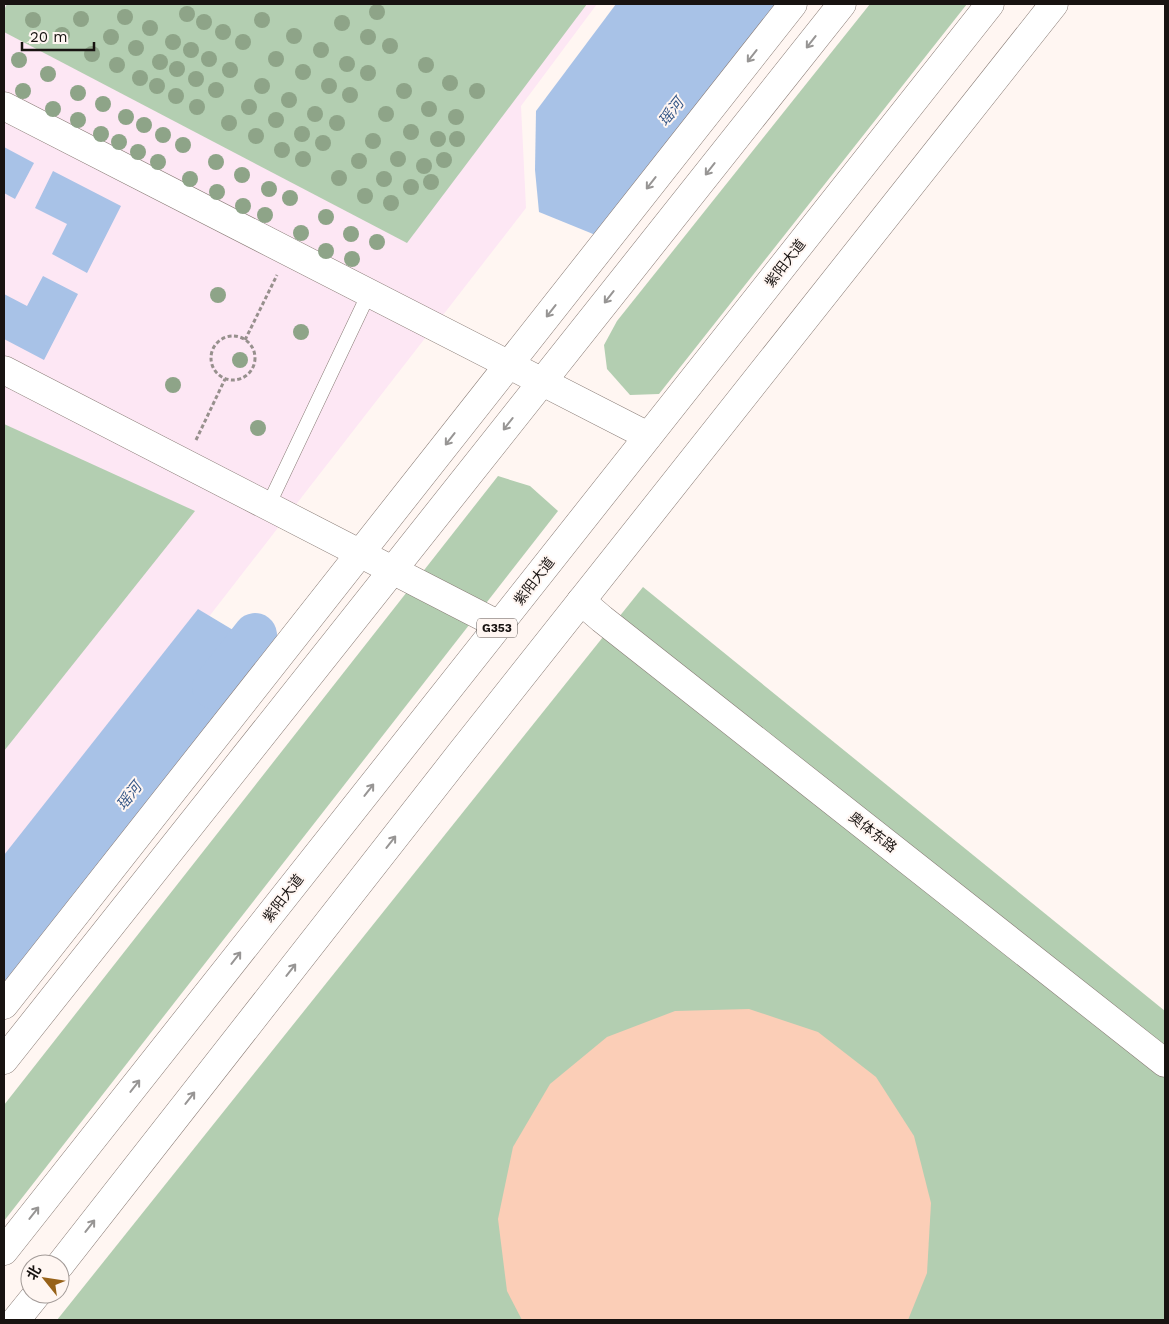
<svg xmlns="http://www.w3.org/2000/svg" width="1169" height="1324" font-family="'Work Sans','Noto Sans SC',sans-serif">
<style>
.education{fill:#fde7f4}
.green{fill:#b3ceb1}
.water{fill:#a8c2e7}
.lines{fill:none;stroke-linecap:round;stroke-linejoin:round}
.river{stroke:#a8c2e7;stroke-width:44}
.building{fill:#fbceb7}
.lane-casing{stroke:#887b75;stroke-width:15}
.street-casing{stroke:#887b75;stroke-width:29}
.secondary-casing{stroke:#887b75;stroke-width:29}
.primary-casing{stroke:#887b75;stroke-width:29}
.highway-casing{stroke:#887b75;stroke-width:29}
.path{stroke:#97908d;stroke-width:3;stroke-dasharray:4 2.5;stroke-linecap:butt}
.lane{stroke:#fff;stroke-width:14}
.street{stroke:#fff;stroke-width:28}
.secondary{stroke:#fff;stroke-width:28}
.primary{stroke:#fff;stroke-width:28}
.highway{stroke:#fff;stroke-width:28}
.tree{fill:#8ea488}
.oneway{stroke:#979594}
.labels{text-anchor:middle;stroke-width:4;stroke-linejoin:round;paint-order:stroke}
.shield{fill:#fff6f2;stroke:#5d5754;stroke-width:1}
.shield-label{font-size:12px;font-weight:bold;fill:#181311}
.street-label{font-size:14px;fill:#181311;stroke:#fff6f2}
.water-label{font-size:15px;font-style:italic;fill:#355787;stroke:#fff6f2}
</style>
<rect width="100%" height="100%" fill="#fff6f2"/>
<!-- education -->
<polygon class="education" points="4,4 597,4 521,106 526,208 4,881"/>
<!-- green -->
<g class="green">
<polygon points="7,4 587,4 407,243 4,32 4,10"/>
<polygon points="870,4 967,4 659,394 630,395 607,369 604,345 617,321"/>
<polygon points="4,424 195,511 4,751"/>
<polygon points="498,476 530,486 558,511 4,1221 4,1105"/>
<polygon points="643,587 1165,1011 1165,1320 57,1320"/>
</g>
<!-- water -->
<g class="water">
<polygon points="616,4 780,4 598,236 539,212 535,170 536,111"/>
<polygon points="4,147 34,163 15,199 4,193"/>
<polygon points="53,171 121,206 87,273 52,254 67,224 35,208"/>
<polygon points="43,276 78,294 44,360 4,339 4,294 27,306"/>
<polygon points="198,609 273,654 4,994 4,855"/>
</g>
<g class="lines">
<!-- river -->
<polyline class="river" points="214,687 255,635"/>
</g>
<!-- building -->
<polygon class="building" points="749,1009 818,1032 876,1077 914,1136 931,1203 927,1273 908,1320 522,1320 507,1291 498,1219 513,1147 550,1084 607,1037 675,1011"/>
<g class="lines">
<defs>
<polyline id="lane" points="268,506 369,293"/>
<polyline id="street" points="581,601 602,619 1165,1063"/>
<g id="secondary">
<polyline points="4,106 648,436"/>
<polyline points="4,370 499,625"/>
</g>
<g id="primary">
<polyline points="4,1005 793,4"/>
<polyline points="60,1265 460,754 1054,4"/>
<polyline points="16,1320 37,1294"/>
</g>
<g id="highway">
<polyline points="4,1060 842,4"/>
<polyline points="4,1251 990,4"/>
</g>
</defs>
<!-- lane casing -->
<use href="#lane" class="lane-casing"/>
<!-- street casing -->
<use href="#street" class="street-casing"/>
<!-- secondary casing -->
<use href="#secondary" class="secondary-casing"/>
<!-- primary casing -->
<use href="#primary" class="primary-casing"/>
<!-- highway casing -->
<use href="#highway" class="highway-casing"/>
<!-- path -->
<g class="path">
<circle cx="233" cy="358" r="22"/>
<polyline points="245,340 277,275"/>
<polyline points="196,440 225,379"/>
</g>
<!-- lane -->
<use href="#lane" class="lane"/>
<!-- street -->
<use href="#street" class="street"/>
<!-- secondary -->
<use href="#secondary" class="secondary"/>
<!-- primary -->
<use href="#primary" class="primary"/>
<!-- highway -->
<use href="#highway" class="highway"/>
</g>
<!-- trees -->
<g class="tree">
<circle cx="377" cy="12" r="8"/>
<circle cx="187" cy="14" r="8"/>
<circle cx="125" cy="17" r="8"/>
<circle cx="81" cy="19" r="8"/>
<circle cx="33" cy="20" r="8"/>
<circle cx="262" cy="20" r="8"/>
<circle cx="204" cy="22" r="8"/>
<circle cx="342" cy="23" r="8"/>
<circle cx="150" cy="28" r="8"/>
<circle cx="223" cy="32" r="8"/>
<circle cx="62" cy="35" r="8"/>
<circle cx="294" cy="36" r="8"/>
<circle cx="111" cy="37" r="8"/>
<circle cx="368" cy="37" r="8"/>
<circle cx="173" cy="42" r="8"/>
<circle cx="243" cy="42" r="8"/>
<circle cx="390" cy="46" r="8"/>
<circle cx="136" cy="48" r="8"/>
<circle cx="191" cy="50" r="8"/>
<circle cx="321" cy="50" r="8"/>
<circle cx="92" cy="54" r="8"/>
<circle cx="209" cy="59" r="8"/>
<circle cx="276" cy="59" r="8"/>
<circle cx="19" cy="60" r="8"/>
<circle cx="160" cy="62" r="8"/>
<circle cx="347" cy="64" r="8"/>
<circle cx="117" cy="65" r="8"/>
<circle cx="426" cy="65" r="8"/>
<circle cx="177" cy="69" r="8"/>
<circle cx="230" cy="70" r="8"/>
<circle cx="303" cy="72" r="8"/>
<circle cx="368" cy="73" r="8"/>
<circle cx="48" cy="74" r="8"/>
<circle cx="140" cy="78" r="8"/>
<circle cx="196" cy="79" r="8"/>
<circle cx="450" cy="83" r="8"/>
<circle cx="157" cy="86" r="8"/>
<circle cx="262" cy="86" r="8"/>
<circle cx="329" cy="86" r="8"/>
<circle cx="216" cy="90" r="8"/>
<circle cx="23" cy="91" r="8"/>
<circle cx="404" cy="91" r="8"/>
<circle cx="477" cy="91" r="8"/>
<circle cx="78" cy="93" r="8"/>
<circle cx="350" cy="95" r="8"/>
<circle cx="176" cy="96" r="8"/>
<circle cx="289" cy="100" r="8"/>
<circle cx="103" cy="104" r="8"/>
<circle cx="197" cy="107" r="8"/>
<circle cx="249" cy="107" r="8"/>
<circle cx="53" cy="109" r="8"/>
<circle cx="429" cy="109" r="8"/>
<circle cx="315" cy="114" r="8"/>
<circle cx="386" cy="114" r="8"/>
<circle cx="126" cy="117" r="8"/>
<circle cx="456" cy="117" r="8"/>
<circle cx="78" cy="120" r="8"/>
<circle cx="276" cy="120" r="8"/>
<circle cx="229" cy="123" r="8"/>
<circle cx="337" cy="123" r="8"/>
<circle cx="144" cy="125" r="8"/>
<circle cx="411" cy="132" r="8"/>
<circle cx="101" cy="134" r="8"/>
<circle cx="302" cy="134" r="8"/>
<circle cx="163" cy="135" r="8"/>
<circle cx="256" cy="136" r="8"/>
<circle cx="438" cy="139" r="8"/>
<circle cx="457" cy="139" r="8"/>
<circle cx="373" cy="141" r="8"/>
<circle cx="119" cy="142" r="8"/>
<circle cx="323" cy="143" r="8"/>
<circle cx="183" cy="145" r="8"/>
<circle cx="282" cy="150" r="8"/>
<circle cx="138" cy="152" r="8"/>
<circle cx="303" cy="159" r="8"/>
<circle cx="398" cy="159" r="8"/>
<circle cx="444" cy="160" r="8"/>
<circle cx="359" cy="161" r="8"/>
<circle cx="158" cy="162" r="8"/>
<circle cx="216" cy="162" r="8"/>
<circle cx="424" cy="166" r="8"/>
<circle cx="242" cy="175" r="8"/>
<circle cx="339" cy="178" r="8"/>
<circle cx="190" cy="179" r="8"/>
<circle cx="384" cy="179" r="8"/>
<circle cx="431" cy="182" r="8"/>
<circle cx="411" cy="187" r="8"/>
<circle cx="269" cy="189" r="8"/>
<circle cx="217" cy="192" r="8"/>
<circle cx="365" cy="196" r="8"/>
<circle cx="290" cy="198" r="8"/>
<circle cx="391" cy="203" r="8"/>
<circle cx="243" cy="206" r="8"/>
<circle cx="265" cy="215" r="8"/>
<circle cx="326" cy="217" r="8"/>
<circle cx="301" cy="233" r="8"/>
<circle cx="351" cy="234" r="8"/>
<circle cx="377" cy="242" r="8"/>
<circle cx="326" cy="251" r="8"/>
<circle cx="352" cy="259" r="8"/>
<circle cx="218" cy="295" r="8"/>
<circle cx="301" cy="332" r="8"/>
<circle cx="240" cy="360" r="8"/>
<circle cx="173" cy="385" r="8"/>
<circle cx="258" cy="428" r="8"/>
</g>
<!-- one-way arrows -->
<defs><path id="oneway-shaft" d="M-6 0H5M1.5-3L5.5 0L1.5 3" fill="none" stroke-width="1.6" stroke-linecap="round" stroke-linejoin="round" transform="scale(1.25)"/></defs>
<g class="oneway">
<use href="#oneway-shaft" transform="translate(811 42) rotate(128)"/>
<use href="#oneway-shaft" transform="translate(752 56) rotate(128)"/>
<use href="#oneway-shaft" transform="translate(710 169) rotate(128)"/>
<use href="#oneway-shaft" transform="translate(651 183) rotate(128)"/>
<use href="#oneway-shaft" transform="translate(609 297) rotate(128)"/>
<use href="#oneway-shaft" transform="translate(551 311) rotate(128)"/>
<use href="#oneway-shaft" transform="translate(508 424) rotate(128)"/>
<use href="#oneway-shaft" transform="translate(450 439) rotate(128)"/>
<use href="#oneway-shaft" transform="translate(369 790) rotate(-52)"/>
<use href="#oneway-shaft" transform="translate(391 842) rotate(-52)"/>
<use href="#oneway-shaft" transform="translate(236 958) rotate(-52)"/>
<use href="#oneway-shaft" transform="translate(291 970) rotate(-52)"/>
<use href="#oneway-shaft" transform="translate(135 1086) rotate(-52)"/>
<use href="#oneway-shaft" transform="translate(190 1098) rotate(-52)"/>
<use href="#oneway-shaft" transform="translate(34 1213) rotate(-52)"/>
<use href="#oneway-shaft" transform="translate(90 1226) rotate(-52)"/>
</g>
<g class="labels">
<!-- shield labels -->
<rect class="shield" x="477" y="618.5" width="40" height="19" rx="4"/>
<g class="shield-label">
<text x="497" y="632">G353</text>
</g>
<!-- street labels -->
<g class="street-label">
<text transform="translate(785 263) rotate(-52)" y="5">紫阳大道</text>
<text transform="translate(534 581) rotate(-52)" y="5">紫阳大道</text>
<text transform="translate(873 832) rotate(38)" y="5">奥体东路</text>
<text transform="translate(283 898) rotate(-52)" y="5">紫阳大道</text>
</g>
<!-- water labels -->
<g class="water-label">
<text transform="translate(671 112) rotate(-52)" y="5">瑶河</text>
<text transform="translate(129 796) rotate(-52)" y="5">瑶河</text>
</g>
</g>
<!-- border -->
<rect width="1169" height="1324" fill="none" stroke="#181311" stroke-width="10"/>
<!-- north arrow -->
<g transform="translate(45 1279) rotate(300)"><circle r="24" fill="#fff6f2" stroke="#a39b98"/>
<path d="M0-4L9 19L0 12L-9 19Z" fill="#976219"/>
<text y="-8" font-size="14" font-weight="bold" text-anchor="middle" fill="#181311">北</text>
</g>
<!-- scale -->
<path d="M22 42v8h72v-8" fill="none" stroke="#181311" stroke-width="2.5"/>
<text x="30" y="42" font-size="15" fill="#181311" stroke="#fff6f2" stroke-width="4" paint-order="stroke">20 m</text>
</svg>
